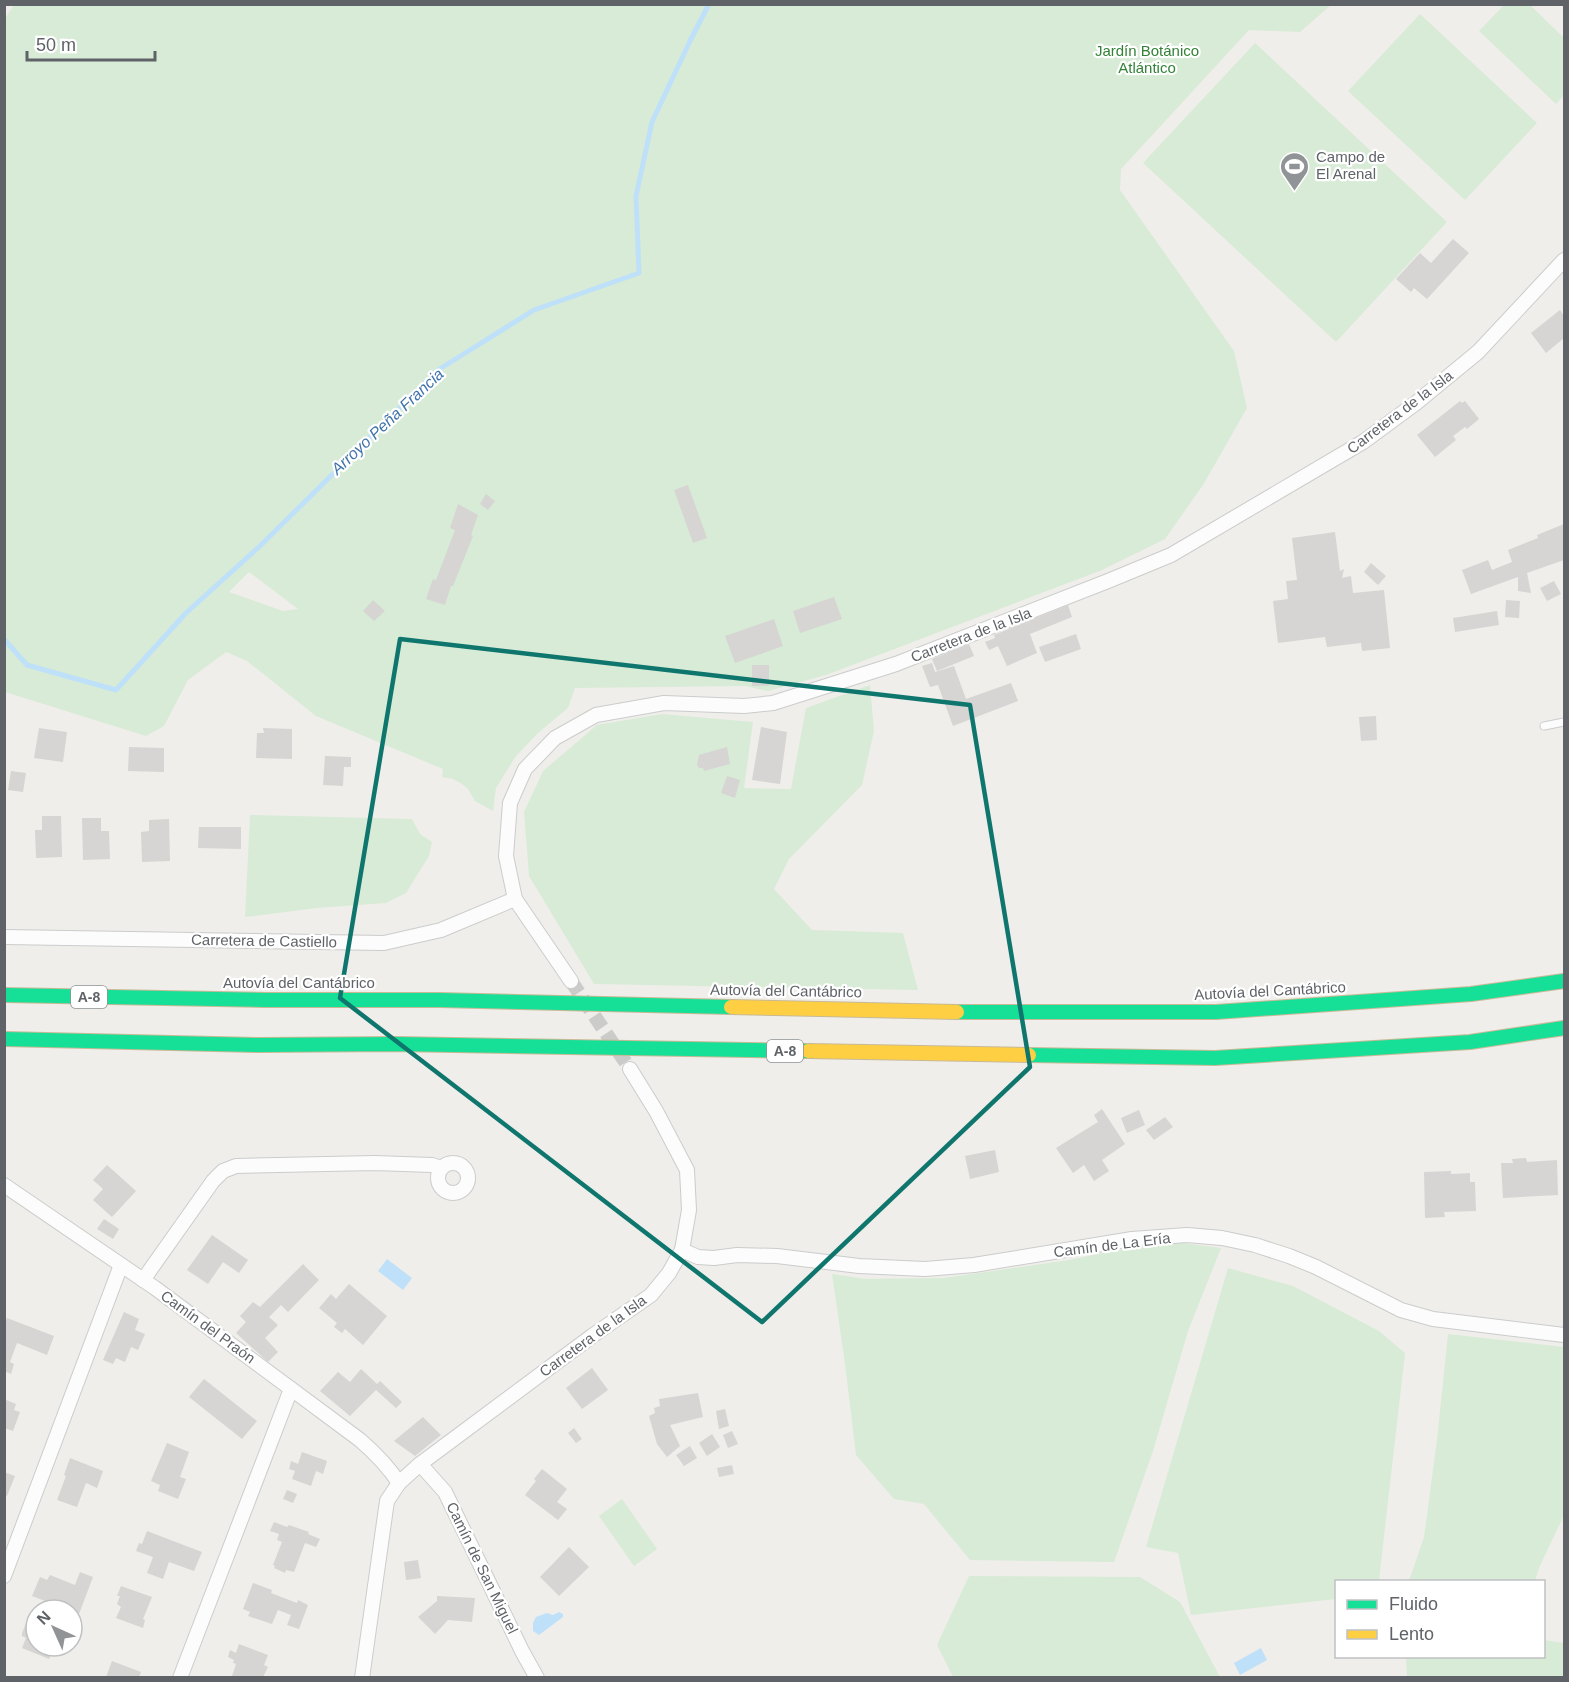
<svg xmlns="http://www.w3.org/2000/svg" width="1569" height="1682" font-family="Arial,sans-serif">
<style>
.green{fill:#d8ebd6;fill-rule:evenodd}
.water{fill:#bfe0f9}
.lines{fill:none;stroke-linecap:round;stroke-linejoin:round}
.stream{stroke:#bfe0f9;stroke-width:5}
.building{fill:#d6d5d3}
.street-tunnel{stroke:#cbcbca;stroke-width:14;stroke-dasharray:14 7;stroke-linecap:butt}
.lane-casing{stroke:#cbcccc;stroke-width:9}
.street-casing{stroke:#cbcccc;stroke-width:16}
.fast-casing{stroke:#c8b996;stroke-width:16}
.slow-casing{stroke:#c8b996;stroke-width:16}
.lane{stroke:#fdfcfc;stroke-width:7}
.street{stroke:#fdfcfc;stroke-width:14}
.fast{stroke:#16e098;stroke-width:14}
.slow{stroke:#ffcf43;stroke-width:14}
.marked{fill:none;stroke:#0f766e;stroke-width:4.5;stroke-linejoin:round}
.labels{text-anchor:middle;stroke-width:4.5;stroke-linejoin:round;paint-order:stroke}
.shield{fill:#fff;stroke:#8f9295;stroke-width:1.5}
.shield-label{font-size:14px;font-weight:bold;fill:#5f6368}
.park-label{font-size:15px;fill:#348238;stroke:#fff}
.poi-label{font-size:15px;fill:#5f6368;stroke:#fff;text-anchor:start}
.street-label{font-size:15px;fill:#5f6368;stroke:#fff}
.water-label{font-size:16px;font-style:italic;fill:#4174aa;stroke:#fff}
</style>
<rect width="100%" height="100%" fill="#efeeea"/>
<!-- green -->
<g class="green">
<path d="M14 5H1331L1300 32 1249 30 1121 169 1120 190 1234 351 1247 408 1203 485 1165 539 1102 570 826 675 768 691 745 686 575 688 568 708 538 733 516 756 496 788 493 811 475 801 468 789 462 784 453 779 442 777 443 769 316 716 247 661 226 652 188 680 164 726 146 736 5 692 4 20ZM249 572 298 609 283 611 229 592Z"/>
<polygon points="1504,5 1530,5 1564,38 1564,95 1556,104 1479,31"/>
<polygon points="1420,14 1537,123 1465,200 1348,91"/>
<polygon points="1255,43 1447,222 1336,342 1143,163"/>
<polygon points="870,685 874,731 862,785 789,859 774,889 812,930 903,933 918,990 594,984 529,876 524,812 543,771 597,725 662,714 753,722 744,788 791,789 806,708"/>
<polygon points="250,815 412,819 420,834 432,842 429,856 406,893 386,903 317,908 245,917"/>
<polygon points="1182,1243 1221,1248 1188,1331 1153,1451 1114,1562 970,1560 924,1504 894,1499 856,1455 845,1364 832,1274 866,1279 944,1278 1069,1260 1123,1249"/>
<polygon points="1228,1268 1293,1286 1379,1331 1405,1353 1379,1580 1336,1582 1336,1599 1191,1615 1178,1553 1146,1547"/>
<polygon points="1448,1334 1564,1347 1564,1515 1539,1568 1535,1581 1409,1581 1424,1537 1437,1440"/>
<polygon points="622,1499 657,1549 634,1566 599,1516"/>
<polygon points="969,1576 1140,1577 1180,1602 1220,1677 953,1677 937,1645"/>
<polygon points="1544,1640 1564,1643 1564,1677 1407,1677 1406,1657 1544,1656"/>
</g>
<!-- water -->
<g class="water">
<polygon points="387,1259 412,1278 403,1290 378,1271"/>
<polygon points="559,1612 563,1614 563,1617 539,1635 533,1631 533,1623 536,1617 547,1613 553,1615"/>
<polygon points="1261,1648 1267,1660 1240,1675 1234,1663"/>
</g>
<g class="lines">
<!-- stream -->
<polyline class="stream" points="4,639 27,665 116,690 186,613 260,546 438,370 534,310 639,273 636,196 652,122 690,41 709,4"/>
</g>
<!-- building -->
<g class="building">
<polygon points="1453,239 1469,253 1427,299 1414,288 1411,292 1396,279 1420,253 1431,263"/>
<polygon points="1560,310 1564,316 1564,338 1546,353 1531,333"/>
<polygon points="1460,401 1462,403 1465,401 1479,419 1467,429 1465,427 1453,436 1456,440 1435,457 1417,435"/>
<polygon points="688,485 707,538 693,543 674,490"/>
<polygon points="486,494 495,501 488,510 480,504"/>
<polygon points="458,504 478,515 471,535 473,536 453,586 451,586 445,605 426,599 433,579 436,580 455,530 450,528"/>
<polygon points="1564,524 1564,560 1527,573 1531,593 1518,591 1518,577 1471,594 1462,570 1488,560 1492,570 1512,562 1508,550 1538,538 1537,535"/>
<polygon points="1335,532 1340,571 1344,569 1342,578 1351,576 1353,593 1384,590 1390,648 1362,651 1361,643 1327,647 1325,637 1278,643 1273,601 1288,599 1286,581 1297,580 1292,538"/>
<polygon points="1371,563 1386,576 1378,585 1364,572"/>
<polygon points="1554,581 1561,594 1547,601 1540,588"/>
<polygon points="834,597 842,619 800,633 793,611"/>
<polygon points="373,600 385,611 374,621 363,611"/>
<polygon points="1506,600 1520,601 1519,618 1505,617"/>
<polygon points="1068,605 1072,617 1030,634 1037,653 1007,666 998,646 989,650 985,642 995,638 994,635"/>
<polygon points="1497,611 1499,625 1455,632 1453,618"/>
<polygon points="774,619 783,646 735,663 725,636"/>
<polygon points="1076,634 1081,649 1045,662 1039,647"/>
<polygon points="969,644 974,656 937,671 932,659"/>
<polygon points="932,663 935,672 954,666 966,699 1011,683 1018,701 953,726 938,685 930,687 922,666"/>
<rect x="752" y="665" width="17" height="21"/>
<polygon points="1376,716 1377,740 1361,741 1359,717"/>
<polygon points="761,727 787,732 780,784 752,780"/>
<polygon points="39,728 67,732 63,762 34,758"/>
<polygon points="263,728 292,729 292,759 256,758 257,733 264,733"/>
<polygon points="129,747 164,748 164,772 128,771"/>
<polygon points="727,747 730,764 704,771 703,768 699,768 697,765 699,755"/>
<polygon points="325,756 351,757 351,767 344,767 343,786 323,785"/>
<polygon points="11,771 26,773 23,792 8,790"/>
<polygon points="727,776 740,780 735,798 721,793"/>
<polygon points="42,816 61,816 62,857 36,858 35,830 42,830"/>
<polygon points="82,818 101,818 101,831 109,831 110,859 83,860"/>
<polygon points="169,819 170,861 142,862 141,832 149,831 149,820"/>
<polygon points="199,827 241,827 241,849 198,848"/>
<polygon points="1102,1109 1125,1144 1102,1160 1109,1171 1094,1181 1084,1165 1073,1173 1056,1148 1098,1122 1094,1115"/>
<polygon points="1139,1110 1145,1125 1127,1133 1121,1118"/>
<polygon points="1165,1117 1173,1127 1154,1140 1146,1130"/>
<polygon points="995,1150 999,1172 970,1179 965,1156"/>
<polygon points="1526,1158 1527,1162 1557,1160 1558,1195 1503,1198 1501,1163 1513,1163 1512,1159"/>
<polygon points="107,1165 136,1191 112,1217 93,1200 103,1189 93,1180"/>
<polygon points="1451,1171 1451,1174 1470,1173 1470,1182 1475,1182 1476,1211 1444,1212 1445,1217 1425,1218 1424,1172"/>
<polygon points="104,1219 119,1229 113,1239 97,1229"/>
<polygon points="212,1235 248,1260 239,1273 223,1262 208,1284 187,1270"/>
<polygon points="303,1264 319,1280 288,1312 281,1305 269,1317 278,1325 265,1338 278,1352 268,1362 236,1333 246,1322 240,1316 253,1302 260,1307"/>
<polygon points="349,1284 387,1316 363,1345 345,1329 342,1333 334,1327 337,1323 319,1308 331,1294 336,1299"/>
<polygon points="124,1312 139,1319 135,1330 145,1334 138,1350 131,1347 125,1362 116,1358 113,1364 103,1360"/>
<polygon points="7,1318 54,1336 47,1355 17,1343 10,1362 14,1364 11,1374 4,1371 4,1324"/>
<polygon points="592,1368 608,1390 582,1409 566,1388"/>
<polygon points="361,1369 377,1384 380,1381 402,1402 396,1408 376,1390 350,1416 320,1391 338,1372 350,1382"/>
<polygon points="204,1379 257,1421 242,1439 189,1397"/>
<polygon points="698,1393 703,1417 670,1425 680,1446 667,1457 657,1444 649,1416 655,1413 654,1408 660,1406 659,1399"/>
<polygon points="4,1399 16,1404 14,1410 20,1412 13,1431 4,1428"/>
<polygon points="725,1409 729,1426 719,1429 716,1411"/>
<polygon points="423,1417 441,1435 415,1456 394,1441"/>
<polygon points="574,1428 582,1439 576,1443 568,1433"/>
<polygon points="732,1431 738,1444 728,1448 723,1435"/>
<polygon points="712,1434 720,1447 707,1456 699,1443"/>
<polygon points="167,1443 189,1452 180,1477 186,1479 178,1499 158,1491 160,1485 151,1481"/>
<polygon points="690,1446 697,1458 684,1466 676,1455"/>
<polygon points="302,1452 327,1461 323,1474 316,1471 311,1486 292,1479 295,1471 289,1469 291,1461 298,1464"/>
<polygon points="70,1458 103,1471 97,1488 86,1483 77,1507 57,1500 66,1476 64,1475"/>
<polygon points="732,1465 734,1474 719,1477 717,1468"/>
<polygon points="542,1469 567,1489 557,1502 567,1509 558,1520 525,1495 536,1481 534,1479"/>
<polygon points="4,1472 15,1476 7,1496 4,1495"/>
<polygon points="287,1490 297,1494 293,1503 283,1499"/>
<polygon points="274,1522 287,1527 289,1525 309,1532 308,1534 320,1539 316,1547 305,1543 294,1572 286,1570 285,1573 274,1568 275,1566 273,1565 282,1542 277,1540 279,1534 270,1531"/>
<polygon points="147,1531 202,1552 194,1571 169,1562 163,1579 147,1573 153,1557 136,1551 139,1543 142,1544"/>
<polygon points="569,1547 589,1567 559,1596 540,1577"/>
<polygon points="418,1560 421,1578 406,1580 404,1562"/>
<polygon points="80,1572 93,1577 79,1614 32,1596 40,1577 47,1580 50,1575 75,1585"/>
<polygon points="253,1583 272,1590 271,1593 297,1603 298,1600 308,1605 299,1629 287,1625 291,1615 278,1610 272,1624 248,1616 250,1612 243,1609"/>
<polygon points="121,1586 152,1597 143,1619 145,1620 143,1628 116,1618 121,1607 117,1604 120,1596 117,1596"/>
<polygon points="437,1596 475,1598 472,1622 448,1620 435,1634 418,1617 437,1601"/>
<polygon points="29,1616 36,1619 36,1646 55,1646 49,1659 22,1648 26,1638 22,1636 22,1633"/>
<polygon points="239,1644 268,1655 264,1665 268,1667 263,1677 236,1677 232,1676 236,1664 233,1663 234,1660 228,1657 230,1650 236,1653"/>
<polygon points="112,1661 141,1672 139,1677 106,1677"/>
</g>
<g class="lines">
<!-- street-tunnel -->
<polyline class="street-tunnel" points="571,981 630,1069"/>
<defs>
<polyline id="lane" points="1544,726 1564,722"/>
<g id="street">
<polyline points="4,937 384,943 441,930 515,899"/>
<polyline points="571,981 515,899 506,856 510,803 525,769 555,738 596,715 664,703 744,706 773,703 896,664 1108,581 1171,555 1363,442 1416,403 1478,352 1564,260"/>
<circle cx="453" cy="1178" r="15"/>
<path d="M4 1185 155 1288 360 1440C375 1453 388 1466 399 1483"/>
<polyline points="682,1250 698,1257 714,1258 737,1255 777,1256 859,1266 925,1269 974,1265 1132,1239 1187,1235 1222,1238 1255,1245 1289,1256 1316,1267 1401,1310 1433,1319 1564,1335"/>
<polyline points="143,1280 213,1181 223,1171 236,1166 375,1163 432,1165 441,1168"/>
<polyline points="420,1464 445,1492 522,1651 537,1678"/>
<polyline points="4,1576 121,1265"/>
<polyline points="180,1678 291,1389"/>
<polyline points="362,1678 387,1501 399,1483 420,1464 592,1336 651,1295 669,1273 682,1250 689,1210 687,1170 656,1111 630,1069"/>
</g>
<g id="fast">
<polyline points="4,995 265,1000 439,1000 731,1007"/>
<polyline points="957,1012 1216,1012 1471,994 1564,981"/>
<polyline points="4,1039 259,1045 396,1044 808,1051"/>
<polyline points="1029,1055 1215,1058 1470,1042 1564,1028"/>
</g>
<g id="slow">
<polyline points="731,1007 957,1012"/>
<polyline points="808,1051 1029,1055"/>
</g>
</defs>
<!-- lane casing -->
<use href="#lane" class="lane-casing"/>
<!-- street casing -->
<use href="#street" class="street-casing"/>
<!-- fast casing -->
<use href="#fast" class="fast-casing"/>
<!-- slow casing -->
<use href="#slow" class="slow-casing"/>
<!-- lane -->
<use href="#lane" class="lane"/>
<!-- street -->
<use href="#street" class="street"/>
<!-- fast -->
<use href="#fast" class="fast"/>
<!-- slow -->
<use href="#slow" class="slow"/>
</g>
<!-- marked area -->
<path class="marked" d="M400 639 970 705 1030 1067 762 1322 340 998Z"/>
<!-- icons -->
<defs>
<symbol id="stadium-pin" viewBox="-11 -11 22 30"><path d="M0 17L-7.5 6A9.5 9.5 0 1 1 7.5 6Z" fill="#919496" stroke="#fff"/><path d="M0-5a6.5 5 0 1 0 0 10a6.5 5 0 1 0 0-10ZM-3.5-1.8h7v3.6h-7Z" fill="#fff"/></symbol>
</defs>
<g fill-rule="evenodd">
<use href="#stadium-pin" x="1278" y="150" width="33" height="45"/>
</g>
<g class="labels">
<!-- shield labels -->
<g class="shield">
<rect x="71" y="986" width="36" height="22" rx="4.5"/>
<rect x="767" y="1040" width="36" height="22" rx="4.5"/>
</g>
<g class="shield-label">
<text x="89" y="1002">A-8</text>
<text x="785" y="1056">A-8</text>
</g>
<!-- park labels -->
<g class="park-label">
<text x="1147" y="56">Jardín Botánico<tspan x="1147" dy="17">Atlántico</tspan></text>
</g>
<!-- poi labels -->
<g class="poi-label">
<text x="1316" y="162">Campo de<tspan x="1316" dy="17">El Arenal</tspan></text>
</g>
<!-- street labels -->
<g class="street-label">
<text transform="translate(1400 412) rotate(-37)" y="5">Carretera de la Isla</text>
<text transform="translate(971 635) rotate(-21)" y="5">Carretera de la Isla</text>
<text transform="translate(264 941) rotate(1)" y="5">Carretera de Castiello</text>
<text x="299" y="988">Autovía del Cantábrico</text>
<text transform="translate(786 991) rotate(1)" y="5">Autovía del Cantábrico</text>
<text transform="translate(1270 991) rotate(-3)" y="5">Autovía del Cantábrico</text>
<text transform="translate(1112 1245) rotate(-7)" y="5">Camín de La Ería</text>
<text transform="translate(208 1327) rotate(36)" y="5">Camín del Praón</text>
<text transform="translate(593 1336) rotate(-36)" y="5">Carretera de la Isla</text>
<text transform="translate(482 1568) rotate(64)" y="5">Camín de San Miguel</text>
</g>
<!-- water labels -->
<g class="water-label">
<text transform="translate(387 421) rotate(-43)" y="6">Arroyo Peña Francia</text>
</g>
</g>
<!-- border -->
<rect width="1569" height="1682" fill="none" stroke="#5f6368" stroke-width="12"/>
<!-- legend -->
<rect x="1335" y="1580" width="210" height="78" fill="#ffffff" stroke="#bfc1c3" stroke-width="1.5"/>
<rect x="1347" y="1600" width="30" height="9" fill="#16e098" stroke="#bfc1c3" stroke-width="1.5"/>
<text x="1389" y="1610" font-size="18" fill="#5f6368">Fluido</text>
<rect x="1347" y="1630" width="30" height="9" fill="#ffcf43" stroke="#bfc1c3" stroke-width="1.5"/>
<text x="1389" y="1640" font-size="18" fill="#5f6368">Lento</text>
<!-- north arrow -->
<g transform="translate(54 1628) rotate(315)"><circle r="28" fill="#ffffff" stroke="#bfc1c3" stroke-width="1.5"/>
<path d="M0-4.5L10 22L0 15L-10 22Z" fill="#919496"/>
<text y="-9" font-size="16" font-weight="bold" text-anchor="middle" fill="#5f6368">N</text>
</g>
<!-- scale -->
<path d="M27 51v9h128v-9" fill="none" stroke="#5f6368" stroke-width="3"/>
<text x="36" y="51" font-size="18" fill="#5f6368" stroke="#ffffff" stroke-width="4.5" paint-order="stroke">50 m</text>
</svg>
